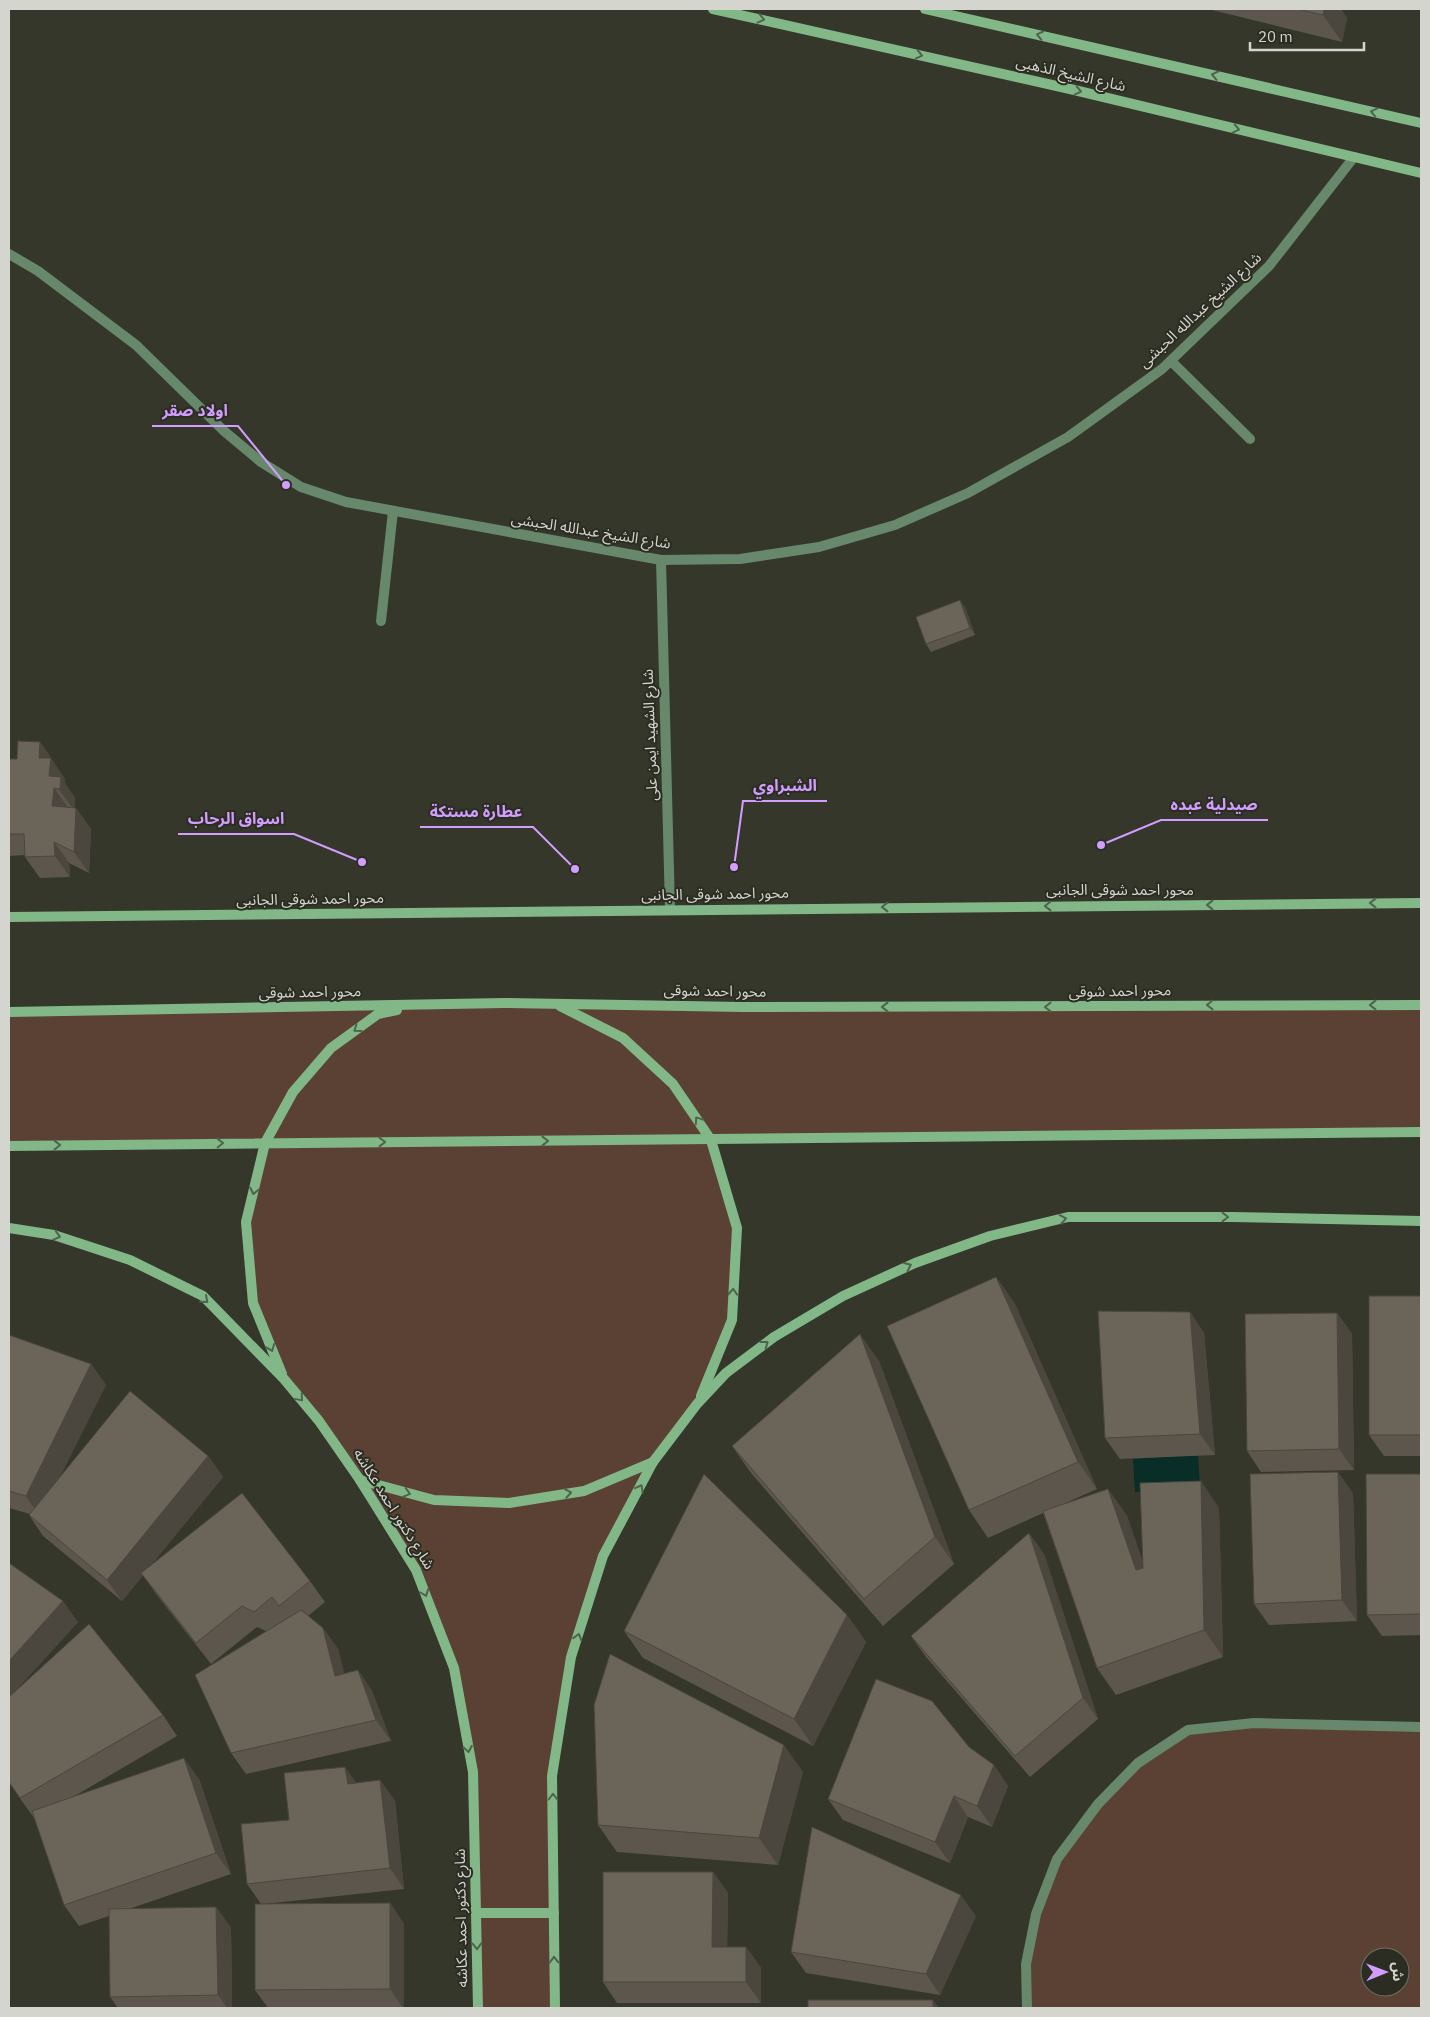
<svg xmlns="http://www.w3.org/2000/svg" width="1430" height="2017" font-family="'IBM Plex Sans','Noto Sans Arabic',sans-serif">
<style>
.green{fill:#5b4134;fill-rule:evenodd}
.water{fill:#092d27}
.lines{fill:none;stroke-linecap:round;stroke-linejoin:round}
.lane{stroke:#67886b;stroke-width:10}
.street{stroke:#67886b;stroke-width:10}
.secondary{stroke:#82b788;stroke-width:10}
.wall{fill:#5c564d}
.shaded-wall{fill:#4b463e}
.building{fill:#6b6459;stroke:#4b463e}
.oneway{stroke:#4e644b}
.labels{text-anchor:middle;stroke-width:4;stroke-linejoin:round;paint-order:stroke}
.street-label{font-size:15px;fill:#d4d5ce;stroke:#2b2d22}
.leader{fill:none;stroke:#d19dfe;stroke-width:2}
.callout-dot{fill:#d19dfe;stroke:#2b2d22;stroke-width:2}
.callout-label{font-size:16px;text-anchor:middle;font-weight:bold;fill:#d19dfe;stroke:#2b2d22;stroke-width:4;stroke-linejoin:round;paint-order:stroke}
</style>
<rect width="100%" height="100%" fill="#35372b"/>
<!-- green -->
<g class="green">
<polygon points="417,1005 1421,1005 1421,1133 711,1141 737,1228 732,1320 697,1404 653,1462 603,1556 571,1657 552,1776 555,2008 478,2008 473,1772 454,1668 416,1570 284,1379 253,1303 246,1222 265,1143 9,1145 9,1012"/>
<path d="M1254 1723 1421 1727V2008H1027L1026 1964 1057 1859 1138 1763 1188 1730ZM1370 1957H1400V1987H1370Z"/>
</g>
<!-- water -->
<polygon class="water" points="1198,1455 1200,1487 1135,1492 1133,1459"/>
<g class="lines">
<!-- lane -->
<g class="lane">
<polyline points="1171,361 1250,439"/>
<polyline points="381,621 393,511"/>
</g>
<!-- street -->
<g class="street">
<polyline points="9,254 38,271 136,345 224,431 261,462 301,487 346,502 661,560 740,559 819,547 895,525 968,493 1068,437 1162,369 1269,266 1354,157"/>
<polyline points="661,560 670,909"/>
<polyline points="1027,2008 1026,1964 1036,1914 1057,1859 1098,1804 1138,1763 1188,1730 1254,1723 1421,1727"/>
</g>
<!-- secondary -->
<g class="secondary">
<polyline points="713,9 1070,89 1421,173"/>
<polyline points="925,9 1421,123"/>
<polyline points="9,917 1421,903"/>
<polyline points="560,1006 623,1038 673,1084 711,1140 737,1228 732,1320 701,1396"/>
<polyline points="9,1012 504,1003 742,1007 1421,1005"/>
<polyline points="9,1146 1421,1132"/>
<polyline points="9,1228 54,1235 130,1260 203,1296 284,1379 319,1421 360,1480 416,1570 454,1668 473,1772 478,2008"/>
<polyline points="282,1374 253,1303 246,1222 265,1143 293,1092 331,1048 378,1014 397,1010"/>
<polyline points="360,1480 434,1500 509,1503 584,1491 653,1462"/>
<polyline points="477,1913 554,1913"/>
<polyline points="555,2008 552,1776 571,1657 603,1556 653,1462 697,1404 726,1373 774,1337 843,1296 915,1263 990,1236 1068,1217 1232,1217 1421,1221"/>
</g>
</g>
<!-- wall -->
<g class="wall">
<polygon points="1208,9 1341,9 1347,18 1342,42"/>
<polygon points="965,607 975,635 931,652 926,644"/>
<polygon points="40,742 65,779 65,783 75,798 74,808 76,808 91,829 89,873 69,863 70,877 40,878 25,857 25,855 9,856 9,759 17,759"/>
<polygon points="996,1277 1015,1304 1097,1489 1059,1506 1108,1489 1127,1516 1142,1560 1219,1508 1223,1657 1116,1695 1097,1668 1043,1513 988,1538 969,1510"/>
<polygon points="1421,1296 1421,1456 1384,1456 1369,1435"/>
<polygon points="1190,1312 1204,1333 1215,1455 1120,1459 1105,1438"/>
<polygon points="1337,1313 1352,1334 1354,1470 1261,1472 1247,1451"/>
<polygon points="9,1335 91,1364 106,1385 60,1476 208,1456 223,1477 150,1566 310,1581 325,1602 308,1616 323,1628 338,1649 344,1674 358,1670 372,1691 391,1741 246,1774 231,1753 266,1631 257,1627 211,1664 156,1594 143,1575 122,1601 43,1536 29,1515 30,1514 9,1508"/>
<polygon points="879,1361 954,1564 883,1626 751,1473 732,1446"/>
<polygon points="1421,1474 1421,1635 1382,1636 1367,1615"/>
<polygon points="1353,1493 1357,1621 1269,1625 1254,1604"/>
<polygon points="1029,1533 1044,1554 1098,1719 1030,1777 926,1657 911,1636"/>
<polygon points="9,1563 78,1622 16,1690 163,1715 177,1736 73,1797 199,1779 231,1874 129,1909 216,1907 231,1928 232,2008 118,2008 110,1997 109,1916 79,1926 64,1905 34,1818 9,1783"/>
<polygon points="847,1615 866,1642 813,1746 643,1658 624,1631"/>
<polygon points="969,1747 994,1765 1008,1786 992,1827 968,1817 950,1863 843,1820 828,1799"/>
<polygon points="803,1772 778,1865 617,1852 598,1825"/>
<polygon points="380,1780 395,1801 404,1889 264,1904 390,1903 404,1924 404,2008 268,2008 255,1990 261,1904 247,1884 289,1820 357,1783"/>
<polygon points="713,1872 728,1893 727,1947 746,1947 761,1968 761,2003 617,2003 603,1982"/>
<polygon points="976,1916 940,1995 806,1973 791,1952"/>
</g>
<!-- shaded-wall -->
<g class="shaded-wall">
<polygon points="1324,9 1341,9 1347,18 1342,42 1323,15"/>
<polygon points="960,600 965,607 975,635 970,628"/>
<polygon points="40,742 65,779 65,783 75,798 74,810 49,776 39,758"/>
<polygon points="54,788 69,809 52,806"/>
<polygon points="76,808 91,829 89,873 74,852"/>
<polygon points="54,842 69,863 70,877 55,856"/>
<polygon points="996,1277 1015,1304 1097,1489 1078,1462"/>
<polygon points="1190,1312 1204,1333 1215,1455 1200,1434"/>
<polygon points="1337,1313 1352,1334 1354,1470 1339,1449"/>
<polygon points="860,1334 879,1361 954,1564 935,1537"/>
<polygon points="91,1364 106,1385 40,1517 26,1496"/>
<polygon points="208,1456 223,1477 122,1601 107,1580"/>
<polygon points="1338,1472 1353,1493 1357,1621 1342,1600"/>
<polygon points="1201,1481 1219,1508 1223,1657 1204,1630"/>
<polygon points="1108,1489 1127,1516 1155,1597 1136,1570"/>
<polygon points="1029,1533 1044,1554 1098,1719 1083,1698"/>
<polygon points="63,1601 78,1622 9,1698 9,1661"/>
<polygon points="847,1615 866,1642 813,1746 794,1719"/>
<polygon points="323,1628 338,1649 350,1697 335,1676"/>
<polygon points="358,1670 372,1691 391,1741 376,1720"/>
<polygon points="784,1745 803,1772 778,1865 759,1838"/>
<polygon points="184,1758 199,1779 231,1874 216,1853"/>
<polygon points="994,1765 1008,1786 992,1827 977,1806"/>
<polygon points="345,1767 360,1788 348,1784"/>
<polygon points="380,1780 395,1801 404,1889 390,1868"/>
<polygon points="954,1796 968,1817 950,1863 935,1842"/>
<polygon points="713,1872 728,1893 727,1968 712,1947"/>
<polygon points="961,1895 976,1916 940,1995 926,1974"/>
<polygon points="390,1903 404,1924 404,2008 403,2008 390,1989"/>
<polygon points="216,1907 231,1928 232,2008 227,2008 218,1995"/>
<polygon points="746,1947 761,1968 761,2003 746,1982"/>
<polygon points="933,2000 939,2008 933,2008"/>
</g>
<!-- building -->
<g class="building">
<polygon points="1298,9 1324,9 1323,15"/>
<polygon points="960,600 970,628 926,644 916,617"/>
<polygon points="18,741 40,742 39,758 51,758 49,776 61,777 60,789 54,788 52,806 76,808 74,852 54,842 55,856 25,857 24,834 9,834 9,759 17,759"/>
<polygon points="996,1277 1078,1462 969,1510 887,1326"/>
<rect x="1369" y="1296" width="52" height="139"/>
<polygon points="1098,1311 1190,1312 1200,1434 1105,1438"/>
<polygon points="1337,1313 1339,1449 1247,1451 1245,1314"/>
<polygon points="860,1334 935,1537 864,1599 732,1446"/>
<polygon points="9,1335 91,1364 26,1496 9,1491"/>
<polygon points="130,1391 208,1456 107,1580 29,1515"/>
<polygon points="1338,1472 1342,1600 1254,1604 1250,1474"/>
<polygon points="704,1474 847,1615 794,1719 624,1631"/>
<polygon points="1366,1474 1421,1474 1421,1614 1367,1615"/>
<polygon points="1201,1481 1204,1630 1097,1668 1043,1511 1108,1489 1136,1570 1143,1568 1140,1483"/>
<polygon points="242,1493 310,1581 279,1606 272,1597 254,1612 242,1606 196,1643 141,1573"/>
<polygon points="1029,1533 1083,1698 1015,1756 911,1636"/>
<polygon points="9,1563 63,1601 9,1661"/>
<polygon points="301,1610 323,1628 335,1676 358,1670 376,1720 231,1753 195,1675"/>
<polygon points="89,1624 163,1715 20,1798 9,1782 9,1697"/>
<polygon points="610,1654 784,1745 759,1838 598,1825 594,1705"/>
<polygon points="876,1679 932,1701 969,1747 994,1765 977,1806 954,1796 935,1842 828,1799"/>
<polygon points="184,1758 216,1853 64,1905 32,1811"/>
<polygon points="345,1767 348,1784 380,1780 390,1868 247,1884 241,1824 289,1820 284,1773"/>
<polygon points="812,1827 961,1895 926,1974 791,1952"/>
<polygon points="603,1872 713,1872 712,1947 746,1947 746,1982 603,1982"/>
<polygon points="390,1903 390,1989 255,1990 255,1904"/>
<polygon points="216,1907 218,1995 110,1997 109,1909"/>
<rect x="808" y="2000" width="125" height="8"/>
</g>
<!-- one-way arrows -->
<defs><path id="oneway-chevron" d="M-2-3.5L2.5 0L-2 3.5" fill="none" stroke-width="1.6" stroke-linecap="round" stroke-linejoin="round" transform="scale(1.25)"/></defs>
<g class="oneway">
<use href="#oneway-chevron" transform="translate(761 19) rotate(13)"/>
<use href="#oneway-chevron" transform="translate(1040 35) rotate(-167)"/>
<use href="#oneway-chevron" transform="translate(919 55) rotate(13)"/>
<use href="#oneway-chevron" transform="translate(1215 75) rotate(-167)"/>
<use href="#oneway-chevron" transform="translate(1078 91) rotate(13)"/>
<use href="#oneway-chevron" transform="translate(1374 112) rotate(-167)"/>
<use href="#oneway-chevron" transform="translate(1236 129) rotate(13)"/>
<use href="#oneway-chevron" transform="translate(1373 903) rotate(180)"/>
<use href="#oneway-chevron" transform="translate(1210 905) rotate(180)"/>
<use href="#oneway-chevron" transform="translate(1048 906) rotate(180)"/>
<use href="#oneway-chevron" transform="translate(885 907) rotate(180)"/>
<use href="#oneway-chevron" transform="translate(1210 1005) rotate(179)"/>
<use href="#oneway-chevron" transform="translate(1373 1005) rotate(-180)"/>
<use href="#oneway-chevron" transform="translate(885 1007) rotate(180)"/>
<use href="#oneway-chevron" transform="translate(1048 1007) rotate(180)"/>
<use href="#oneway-chevron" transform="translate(357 1029) rotate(144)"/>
<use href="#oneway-chevron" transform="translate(698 1120) rotate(-124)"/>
<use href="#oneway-chevron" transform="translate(545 1141)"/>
<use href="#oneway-chevron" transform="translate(382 1142)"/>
<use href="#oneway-chevron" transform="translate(220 1143) rotate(-1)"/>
<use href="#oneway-chevron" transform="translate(57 1145) rotate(-1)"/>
<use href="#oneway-chevron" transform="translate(254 1191) rotate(103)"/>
<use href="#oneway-chevron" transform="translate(1225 1217)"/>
<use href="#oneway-chevron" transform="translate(1063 1219) rotate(-11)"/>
<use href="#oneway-chevron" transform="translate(57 1236) rotate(15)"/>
<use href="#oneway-chevron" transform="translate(908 1266) rotate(-25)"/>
<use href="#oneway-chevron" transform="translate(733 1292) rotate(-87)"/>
<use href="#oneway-chevron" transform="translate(205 1300) rotate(41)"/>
<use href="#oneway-chevron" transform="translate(765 1344) rotate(-37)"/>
<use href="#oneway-chevron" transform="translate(271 1348) rotate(68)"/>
<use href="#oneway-chevron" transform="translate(300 1398) rotate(50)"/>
<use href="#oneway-chevron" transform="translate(640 1488) rotate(-62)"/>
<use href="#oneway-chevron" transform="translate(407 1493) rotate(15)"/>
<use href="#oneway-chevron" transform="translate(568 1493) rotate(-10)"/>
<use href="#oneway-chevron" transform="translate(425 1593) rotate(69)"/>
<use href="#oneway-chevron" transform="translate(578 1637) rotate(-73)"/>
<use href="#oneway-chevron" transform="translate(468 1749) rotate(80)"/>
<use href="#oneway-chevron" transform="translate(553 1797) rotate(-90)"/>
<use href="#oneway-chevron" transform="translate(477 1946) rotate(89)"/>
<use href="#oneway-chevron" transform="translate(554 1960) rotate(-91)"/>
</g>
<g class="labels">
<!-- street labels -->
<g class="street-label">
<text transform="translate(1071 74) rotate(13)" y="5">شارع الشيخ الذهبى</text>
<text transform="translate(1200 310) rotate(-43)" y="5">شارع الشيخ عبدالله الحبشى</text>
<text transform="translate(591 531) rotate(9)" y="5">شارع الشيخ عبدالله الحبشى</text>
<text transform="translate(650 735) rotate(-92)" y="5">شارع الشهيد ايمن على</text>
<text x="1120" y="895">محور احمد شوقى الجانبى</text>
<text transform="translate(715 894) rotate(-1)" y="5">محور احمد شوقى الجانبى</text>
<text transform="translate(310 899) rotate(-1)" y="5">محور احمد شوقى الجانبى</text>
<text transform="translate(715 991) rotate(1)" y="5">محور احمد شوقى</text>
<text transform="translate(1120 991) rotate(-1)" y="5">محور احمد شوقى</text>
<text transform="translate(310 992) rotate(-1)" y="5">محور احمد شوقى</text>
<text transform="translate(394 1509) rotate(58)" y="5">شارع دكتور احمد عكاشه</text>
<text transform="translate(461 1918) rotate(-91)" y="5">شارع دكتور احمد عكاشه</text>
</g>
</g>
<!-- callouts -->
<path class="leader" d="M286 485L238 426H152M734 867L743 801H827M1101 845L1161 820H1268M575 869L533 827H420M362 862L294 834H178"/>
<g class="callout-dot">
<circle cx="286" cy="485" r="5"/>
<circle cx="734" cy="867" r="5"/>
<circle cx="1101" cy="845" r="5"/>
<circle cx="575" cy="869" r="5"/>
<circle cx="362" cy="862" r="5"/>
</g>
<g class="callout-label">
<text x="195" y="416">اولاد صقر</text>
<text x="785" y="791">الشبراوي</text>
<text x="1214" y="810">صيدلية عبده</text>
<text x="476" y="817">عطارة مستكة</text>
<text x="236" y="824">اسواق الرحاب</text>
</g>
<!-- border -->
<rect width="1430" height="2017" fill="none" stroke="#d4d5ce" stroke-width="20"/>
<!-- north arrow -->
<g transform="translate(1385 1972) rotate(89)"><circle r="24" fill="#2b2d22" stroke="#6f7067"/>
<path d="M0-4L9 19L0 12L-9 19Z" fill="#d19dfe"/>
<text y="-8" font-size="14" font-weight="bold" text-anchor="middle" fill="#d4d5ce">ش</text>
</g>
<!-- scale -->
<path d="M1250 42v8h114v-8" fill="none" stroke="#d4d5ce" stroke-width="2.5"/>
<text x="1258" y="42" font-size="15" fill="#d4d5ce" stroke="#2b2d22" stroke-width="4" paint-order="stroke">20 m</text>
</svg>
